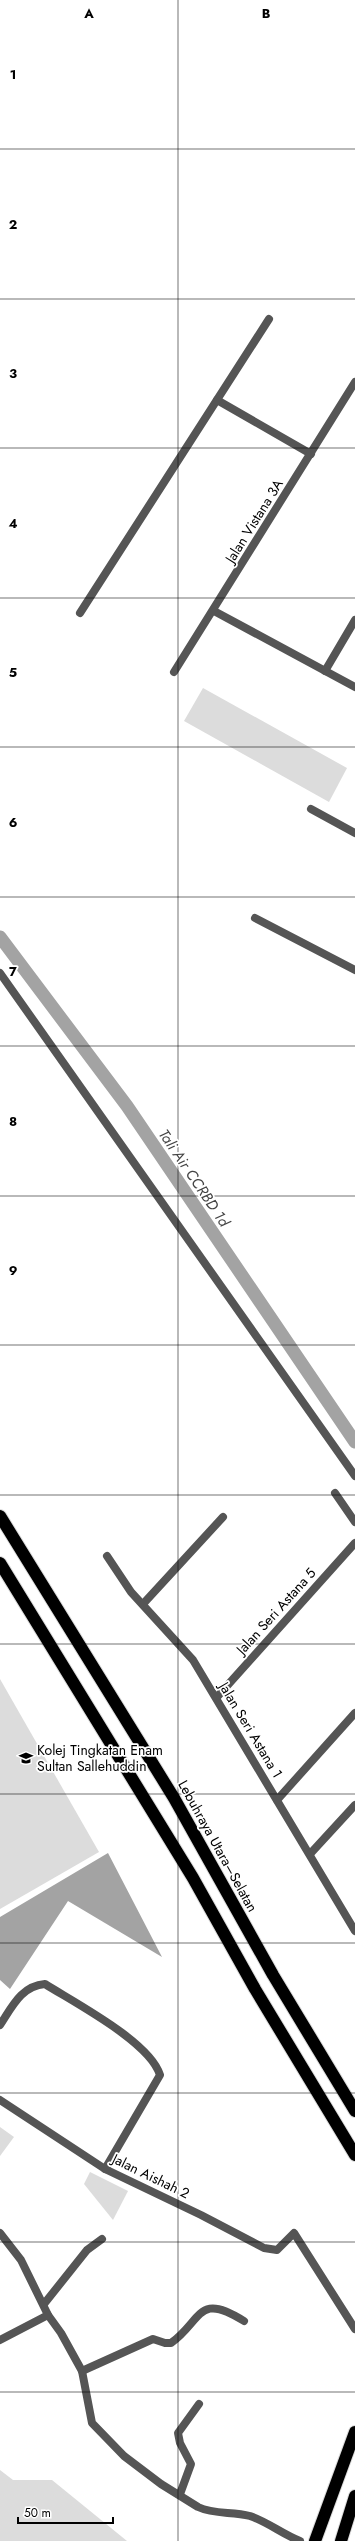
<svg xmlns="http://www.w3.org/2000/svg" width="355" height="2541" font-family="Jost,sans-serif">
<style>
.green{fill:#dcdcdc}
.water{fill:#a3a3a3}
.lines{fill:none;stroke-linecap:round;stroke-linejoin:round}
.canal{stroke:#a3a3a3;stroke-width:13}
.highway-casing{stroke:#dbdbdb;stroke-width:14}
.street{stroke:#555;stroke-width:8}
.highway{stroke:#000;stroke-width:12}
.grid{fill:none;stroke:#000;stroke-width:1;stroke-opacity:0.55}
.labels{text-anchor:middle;stroke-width:3.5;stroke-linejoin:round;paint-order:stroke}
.street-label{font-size:14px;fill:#000;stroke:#fff}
.poi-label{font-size:14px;fill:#000;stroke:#fff;text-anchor:start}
.water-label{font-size:15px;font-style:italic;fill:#444;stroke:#fff}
.grid-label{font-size:13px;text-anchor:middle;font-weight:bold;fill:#000;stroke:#fff;stroke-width:3.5;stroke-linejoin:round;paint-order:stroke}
</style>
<rect width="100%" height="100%" fill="#fff"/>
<!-- green -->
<g class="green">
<polygon points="203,688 347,768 329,802 184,721"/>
<polygon points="0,1679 99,1852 0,1909"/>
<polygon points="0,2127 14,2137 0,2156"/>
<polygon points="90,2172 128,2191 113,2220 84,2184"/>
<polygon points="0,2470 13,2480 52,2480 127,2541 0,2541"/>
</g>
<!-- water -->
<polygon class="water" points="108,1853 162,1957 68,1901 10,1989 0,1980 0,1917"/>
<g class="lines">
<!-- canal -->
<polyline class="canal" points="0,937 127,1106 355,1442"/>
<defs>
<g id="highway">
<polyline points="0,1516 174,1798 273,1975 355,2111"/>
<polyline points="0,1563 193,1878 255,1989 355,2155"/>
<polyline points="315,2541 355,2432"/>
<polyline points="341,2541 355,2496"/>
</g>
</defs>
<!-- highway casing -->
<use href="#highway" class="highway-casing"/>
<!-- street -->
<g class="street">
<polyline points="217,400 311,454"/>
<polyline points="214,611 355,687"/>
<polyline points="80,613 269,319"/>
<polyline points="325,671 355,620"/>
<polyline points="174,672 355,382"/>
<polyline points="311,809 355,833"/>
<polyline points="255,918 355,970"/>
<polyline points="0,973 355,1476"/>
<polyline points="335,1493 355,1522"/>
<polyline points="107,1556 131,1592 193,1660 355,1931"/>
<polyline points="143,1604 223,1517"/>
<polyline points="217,1697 355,1543"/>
<polyline points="277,1800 355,1713"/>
<polyline points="310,1854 355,1805"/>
<path d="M0 2025C12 2007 21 1986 45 1984 75 2003 150 2042 160 2075L105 2169"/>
<polyline points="0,2100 105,2169 201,2215 264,2248 277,2250 294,2233 355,2329"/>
<path d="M0 2233 21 2260 48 2315 61 2333 82 2371 92 2423 124 2456 161 2484 198 2507C215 2515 232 2511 250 2516 268 2522 282 2534 300 2541"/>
<polyline points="44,2304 87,2250 102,2239"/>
<polyline points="0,2340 48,2315"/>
<path d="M82 2371 153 2339 165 2343H171C202 2321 197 2291 244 2321"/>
<polyline points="180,2494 191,2464 180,2443 178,2433 199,2404"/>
</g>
<!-- highway -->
<use href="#highway" class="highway"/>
</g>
<!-- grid -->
<path class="grid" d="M178 0V2541M0 149H355M0 299H355M0 448H355M0 598H355M0 747H355M0 897H355M0 1046H355M0 1196H355M0 1345H355M0 1495H355M0 1644H355M0 1794H355M0 1943H355M0 2093H355M0 2242H355M0 2392H355"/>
<!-- icons -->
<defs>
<symbol id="school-bare" viewBox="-9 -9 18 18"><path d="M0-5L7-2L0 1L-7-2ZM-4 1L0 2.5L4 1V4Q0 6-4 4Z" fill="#000" stroke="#fff" stroke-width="2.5" paint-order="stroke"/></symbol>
</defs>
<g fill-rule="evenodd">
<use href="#school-bare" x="16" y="1748" width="20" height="20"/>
</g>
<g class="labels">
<!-- street labels -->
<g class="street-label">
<text transform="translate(254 521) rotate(-58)" y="5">Jalan Vistana 3A</text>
<text transform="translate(276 1611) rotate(-48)" y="5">Jalan Seri Astana 5</text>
<text transform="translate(251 1730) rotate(59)" y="5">Jalan Seri Astana 1</text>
<text transform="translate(218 1846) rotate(61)" y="5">Lebuhraya Utara–Selatan</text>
<text transform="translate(151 2176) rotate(26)" y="5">Jalan Aishah 2</text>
</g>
<!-- poi labels -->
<g class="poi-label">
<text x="37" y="1755">Kolej Tingkatan Enam<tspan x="37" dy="16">Sultan Sallehuddin</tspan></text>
</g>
<!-- water labels -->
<g class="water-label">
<text transform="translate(194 1178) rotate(56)" y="5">Tali Air CCRBD 1d</text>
</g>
</g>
<g class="grid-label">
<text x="89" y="18">A</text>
<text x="266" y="18">B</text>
<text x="13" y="79">1</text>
<text x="13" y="229">2</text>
<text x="13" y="378">3</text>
<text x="13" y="528">4</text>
<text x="13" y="677">5</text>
<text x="13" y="827">6</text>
<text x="13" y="976">7</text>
<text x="13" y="1126">8</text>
<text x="13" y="1275">9</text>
</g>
<!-- scale -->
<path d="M18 2517v6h95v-6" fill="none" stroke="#000000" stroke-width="2"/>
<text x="24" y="2517" font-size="12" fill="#000000" stroke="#ffffff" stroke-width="3" paint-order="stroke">50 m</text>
</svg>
